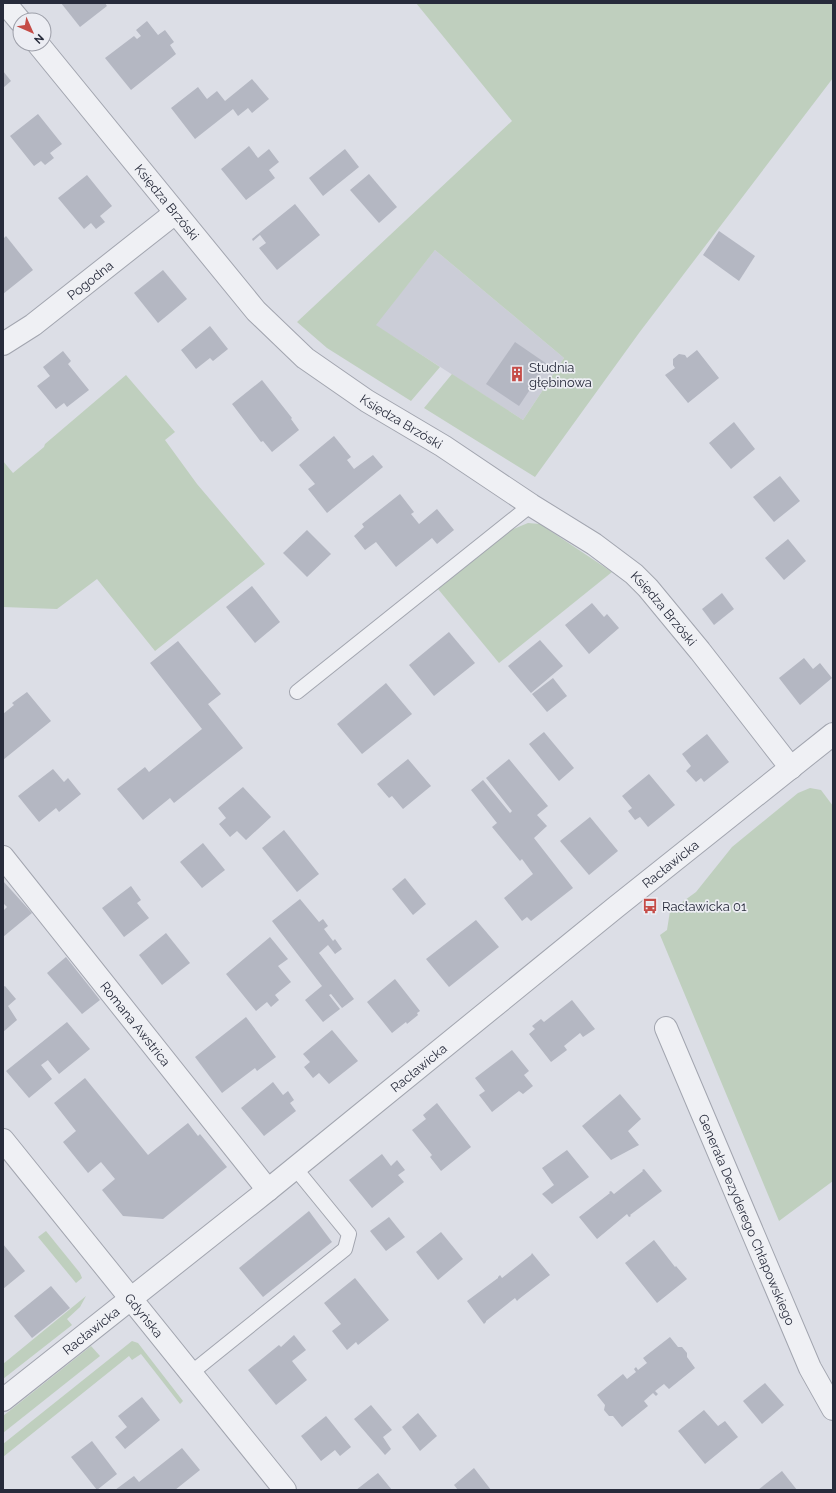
<svg xmlns="http://www.w3.org/2000/svg" width="836" height="1493" font-family="Raleway,sans-serif">
<style>
.built{fill:#cbcdd7}
.green{fill:#bfcfbe}
.building{fill:#b4b7c2}
.lines{fill:none;stroke-linecap:round;stroke-linejoin:round}
.service-casing{stroke:#a2a5af;stroke-width:16}
.minor-casing{stroke:#a2a5af;stroke-width:24}
.tertiary-casing{stroke:#a2a5af;stroke-width:24}
.service{stroke:#eff0f4;stroke-width:14}
.minor{stroke:#eff0f4;stroke-width:22}
.tertiary{stroke:#eff0f4;stroke-width:22}
.labels{text-anchor:middle;stroke-width:3.5;stroke-linejoin:round;paint-order:stroke}
.street-label{font-size:13px;fill:#272b3b;stroke:#ecedf3}
.poi-label{font-size:13px;fill:#272b3b;stroke:#ecedf3;text-anchor:start}
</style>
<rect width="100%" height="100%" fill="#dcdee6"/>
<!-- built -->
<polygon class="built" points="435,250 564,358 523,420 375,325"/>
<!-- green -->
<g class="green">
<polygon points="416,3 833,3 833,78 639,333 535,477 424,408 452,374 523,420 564,358 435,250 376,325 440,367 411,401 327,348 297,322 512,121"/>
<polygon points="126,375 175,432 165,440 197,484 265,564 155,651 97,579 57,609 3,607 3,461 13,473 44,447 45,444"/>
<polygon points="528,523 540,524 612,572 499,663 438,589 511,530"/>
<polygon points="810,788 821,790 833,806 833,1181 779,1221 660,935 667,930 670,911 696,892 732,847 798,793"/>
<polygon points="46,1231 80,1273 82,1278 76,1283 38,1237"/>
<polygon points="86,1296 80,1307 67,1319 72,1325 3,1379 3,1364"/>
<polygon points="132,1341 138,1343 183,1401 180,1404 141,1354 132,1360 129,1356 3,1457 3,1444"/>
<polygon points="91,1346 100,1356 3,1433 3,1416"/>
</g>
<!-- building -->
<g class="building">
<polygon points="61,3 105,3 107,6 80,27"/>
<polygon points="147,21 158,35 165,30 174,42 170,45 176,54 131,90 105,58 134,36 137,39 141,36 136,30"/>
<polygon points="3,71 11,81 3,88"/>
<polygon points="252,79 269,99 252,113 248,108 238,116 233,109 195,139 171,108 198,87 207,99 217,91 225,101"/>
<polygon points="38,114 62,144 50,153 54,158 45,165 41,161 34,166 10,136"/>
<polygon points="249,146 258,158 269,149 279,162 269,170 275,178 246,200 221,169"/>
<polygon points="345,149 359,167 323,196 309,178"/>
<polygon points="369,174 397,207 379,223 350,190"/>
<polygon points="87,175 112,206 100,216 105,222 96,229 91,223 84,229 58,198"/>
<polygon points="295,204 320,235 277,270 259,248 266,243 260,235 253,241 252,239"/>
<polygon points="719,231 755,256 739,281 703,255"/>
<polygon points="6,236 33,270 3,294 3,239"/>
<polygon points="163,270 187,299 158,323 134,293"/>
<polygon points="210,326 228,349 213,361 210,358 196,369 181,350"/>
<polygon points="515,342 547,364 519,406 486,384"/>
<polygon points="697,350 719,378 688,403 665,375 675,368 673,365 673,359 679,354 685,355 687,358"/>
<polygon points="63,351 71,361 68,364 89,390 67,407 64,403 56,409 37,386 50,376 43,367"/>
<polygon points="262,380 292,418 291,419 299,430 272,452 263,441 261,442 232,404"/>
<polygon points="734,422 755,449 731,469 709,443"/>
<polygon points="334,436 351,457 347,460 354,469 373,455 383,467 327,513 308,489 315,484 299,465"/>
<polygon points="780,476 800,501 774,522 753,497"/>
<polygon points="400,494 414,512 411,514 419,524 437,509 454,530 437,544 432,538 396,567 376,542 365,550 354,536 364,527 362,524"/>
<polygon points="307,530 331,554 307,577 283,553"/>
<polygon points="788,539 806,561 784,580 765,558"/>
<polygon points="252,586 280,622 255,643 226,607"/>
<polygon points="722,593 734,609 714,625 702,609"/>
<polygon points="592,603 604,617 607,614 619,628 589,654 565,625"/>
<polygon points="449,632 475,663 434,696 409,665"/>
<polygon points="540,640 563,666 531,693 508,666"/>
<polygon points="178,641 221,694 208,704 243,748 174,803 170,798 143,820 117,789 145,767 149,772 202,729 150,663"/>
<polygon points="804,658 813,669 820,663 832,678 800,705 779,678"/>
<polygon points="553,678 567,696 547,712 532,694"/>
<polygon points="386,683 412,714 362,754 337,724"/>
<polygon points="27,692 51,721 3,760 3,714 14,705 12,703"/>
<polygon points="544,732 574,768 559,781 529,744"/>
<polygon points="707,734 729,762 704,782 701,778 696,782 686,771 691,766 682,754"/>
<polygon points="408,759 431,786 403,809 392,796 389,798 377,784"/>
<polygon points="509,759 548,806 537,815 547,826 534,838 573,888 531,921 527,917 522,921 504,898 533,874 522,859 520,861 492,827 497,823 471,790 483,780 510,813 512,811 486,778"/>
<polygon points="53,769 64,782 68,778 81,794 59,812 56,808 39,822 18,796"/>
<polygon points="649,774 675,805 648,827 640,817 635,820 628,811 632,808 622,796"/>
<polygon points="243,787 271,817 246,840 237,831 230,837 219,824 226,818 218,808"/>
<polygon points="590,817 618,851 589,875 560,841"/>
<polygon points="284,830 319,874 297,892 262,848"/>
<polygon points="203,843 225,870 202,888 180,862"/>
<polygon points="405,878 426,904 413,915 392,889"/>
<polygon points="3,881 32,913 3,937 3,911 7,907 3,903"/>
<polygon points="131,886 141,900 137,903 149,918 124,937 102,908"/>
<polygon points="300,899 319,922 323,919 328,926 324,929 333,941 335,939 342,949 335,954 328,945 319,953 354,999 342,1008 331,994 329,995 340,1009 323,1022 305,1000 322,986 272,921"/>
<polygon points="476,920 499,947 449,987 426,959"/>
<polygon points="166,933 190,963 162,985 139,955"/>
<polygon points="270,937 288,959 278,966 291,982 275,995 279,1000 271,1007 267,1002 256,1011 226,974"/>
<polygon points="66,957 100,1000 82,1014 47,973"/>
<polygon points="395,979 420,1011 417,1013 418,1015 407,1024 406,1022 392,1033 367,1002"/>
<polygon points="5,986 16,999 8,1006 17,1020 3,1032 3,987"/>
<polygon points="572,1000 595,1029 583,1037 580,1033 564,1046 567,1050 551,1062 529,1034 535,1029 532,1026 541,1019 544,1022"/>
<polygon points="246,1017 276,1057 257,1071 255,1068 222,1093 195,1057"/>
<polygon points="67,1022 90,1049 59,1074 47,1059 48,1060 41,1065 52,1079 29,1098 6,1071"/>
<polygon points="332,1030 358,1061 329,1084 319,1073 313,1078 304,1067 310,1062 303,1054"/>
<polygon points="512,1050 529,1071 524,1075 533,1086 523,1094 519,1091 492,1112 479,1095 485,1091 475,1078"/>
<polygon points="85,1078 148,1155 188,1123 198,1136 200,1134 227,1167 163,1219 123,1216 102,1190 115,1179 101,1162 88,1173 63,1142 76,1131 54,1103"/>
<polygon points="273,1082 283,1095 288,1091 294,1100 290,1103 296,1111 264,1136 241,1108"/>
<polygon points="620,1094 641,1119 628,1131 639,1145 611,1160 582,1126"/>
<polygon points="437,1103 471,1147 441,1171 430,1157 432,1155 412,1130 426,1119 423,1115"/>
<polygon points="567,1150 589,1177 552,1204 542,1194 554,1185 542,1168"/>
<polygon points="382,1154 391,1166 397,1160 405,1170 398,1175 404,1182 372,1208 349,1180"/>
<polygon points="644,1169 662,1191 630,1215 631,1216 629,1217 627,1214 597,1239 579,1217 610,1193 609,1192 611,1191 614,1194 643,1171 642,1170"/>
<polygon points="309,1211 332,1242 263,1297 239,1268"/>
<polygon points="389,1217 405,1237 386,1251 370,1231"/>
<polygon points="441,1232 463,1259 438,1280 416,1252"/>
<polygon points="654,1240 675,1267 676,1266 687,1279 657,1303 625,1263"/>
<polygon points="3,1244 25,1271 3,1289"/>
<polygon points="532,1253 550,1275 519,1299 517,1301 515,1298 486,1321 486,1322 484,1324 467,1301 498,1278 498,1277 500,1275 502,1278 531,1255"/>
<polygon points="355,1278 389,1320 358,1345 356,1342 347,1350 332,1331 341,1324 324,1303"/>
<polygon points="51,1286 70,1308 32,1338 14,1316"/>
<polygon points="294,1335 306,1350 292,1361 307,1380 276,1405 248,1370 279,1345 281,1347"/>
<polygon points="670,1337 678,1347 682,1347 687,1353 687,1357 695,1368 669,1389 664,1384 655,1391 658,1394 656,1396 653,1393 644,1401 648,1406 622,1427 613,1416 609,1416 604,1410 605,1405 597,1395 623,1374 627,1379 636,1372 634,1369 636,1367 638,1370 647,1363 643,1358"/>
<polygon points="765,1383 784,1405 762,1424 743,1401"/>
<polygon points="142,1397 160,1420 125,1449 115,1437 127,1427 118,1416"/>
<polygon points="371,1405 392,1430 383,1437 391,1449 385,1455 354,1419"/>
<polygon points="704,1410 718,1426 725,1421 738,1437 705,1464 678,1431"/>
<polygon points="418,1413 437,1436 420,1451 402,1427"/>
<polygon points="326,1416 351,1447 340,1456 335,1450 321,1461 301,1436"/>
<polygon points="92,1441 117,1474 97,1490 71,1457"/>
<polygon points="182,1448 200,1470 175,1490 115,1490 134,1476 139,1482"/>
<polygon points="474,1468 491,1490 458,1490 454,1485"/>
<polygon points="782,1471 797,1490 758,1490"/>
<polygon points="378,1473 392,1490 356,1490"/>
</g>
<g class="lines">
<defs>
<g id="service">
<polyline points="297,692 531,505"/>
<polyline points="191,1373 345,1249 349,1234 295,1168"/>
</g>
<g id="minor">
<polyline points="5,3 20,21"/>
<path id="s1" d="M38 44 256 311 305 358 367 401 443 446 531 505 594 544 634 574 648 588 700 651 791 768"/>
<path id="s2" d="M3 344 33 325 175 213"/>
<path id="s3" d="M3 857 268 1190"/>
<path id="s4" d="M666 1028 810 1368 833 1409"/>
<path id="s5" d="M3 1400 268 1190 616 907 833 734"/>
</g>
<g id="tertiary">
<path id="s6" d="M3 1140 285 1490"/>
</g>
</defs>
<!-- service casing -->
<use href="#service" class="service-casing"/>
<!-- minor casing -->
<use href="#minor" class="minor-casing"/>
<!-- tertiary casing -->
<use href="#tertiary" class="tertiary-casing"/>
<!-- service -->
<use href="#service" class="service"/>
<!-- minor -->
<use href="#minor" class="minor"/>
<!-- tertiary -->
<use href="#tertiary" class="tertiary"/>
</g>
<!-- icons -->
<defs>
<symbol id="building-bare" viewBox="-9 -9 18 18"><path d="M-4-6H4V6H1V3H-1V6H-4ZM-2.5-4.3h1.7v1.8h-1.7ZM.8-4.3h1.7v1.8H.8ZM-2.5-1h1.7V.8h-1.7ZM.8-1h1.7V.8H.8Z" fill="#c54c47" stroke="#ecedf3" stroke-width="2.5" paint-order="stroke"/></symbol>
<symbol id="bus-bare" viewBox="-9 -9 18 18"><path d="M-5-6H5V4H4V6H2V4H-2V6H-4V4H-5ZM-3.5-4V0h7V-4ZM-3.5 1.2v1.5H-2V1.2ZM2 1.2v1.5H3.5V1.2Z" fill="#c54c47" stroke="#ecedf3" stroke-width="2.5" paint-order="stroke"/></symbol>
</defs>
<g fill-rule="evenodd">
<use href="#building-bare" x="506" y="363" width="22" height="22"/>
<use href="#bus-bare" x="639" y="895" width="22" height="22"/>
</g>
<g class="labels">
<!-- street labels -->
<g class="street-label">
<text dy="5" stroke="none"><textPath href="#s1" startOffset="204">Księdza Brzóski</textPath></text>
<text dy="5" stroke="none"><textPath href="#s2" startOffset="108">Pogodna</textPath></text>
<text dy="5" stroke="none"><textPath href="#s1" startOffset="528">Księdza Brzóski</textPath></text>
<text dy="5" stroke="none"><textPath href="#s1" startOffset="852">Księdza Brzóski</textPath></text>
<text dy="5" stroke="none"><textPath href="#s5" startOffset="856">Racławicka</textPath></text>
<text dy="5" stroke="none"><textPath href="#s3" startOffset="213">Romana Awstrica</textPath></text>
<text dy="5" stroke="none"><textPath href="#s5" startOffset="532">Racławicka</textPath></text>
<text dy="5" stroke="none"><textPath href="#s4" startOffset="208">Generała Dezyderego Chłapowskiego</textPath></text>
<text dy="5" stroke="none"><textPath href="#s6" startOffset="225">Gdyńska</textPath></text>
<text dy="5" stroke="none"><textPath href="#s5" startOffset="112">Racławicka</textPath></text>
</g>
<!-- poi labels -->
<g class="poi-label">
<text x="529" y="372">Studnia<tspan x="529" dy="15">głębinowa</tspan></text>
<text x="662" y="911">Racławicka 01</text>
</g>
</g>
<!-- border -->
<rect width="836" height="1493" fill="none" stroke="#272b3b" stroke-width="8"/>
<!-- north arrow -->
<g transform="translate(32 32) rotate(135)"><circle r="19" fill="#ecedf3" stroke="#9d9fa9"/>
<path d="M0-3L7 15L0 10L-7 15Z" fill="#c54c47"/>
<text y="-6" font-size="11" font-weight="bold" text-anchor="middle" fill="#272b3b">N</text>
</g>
</svg>
